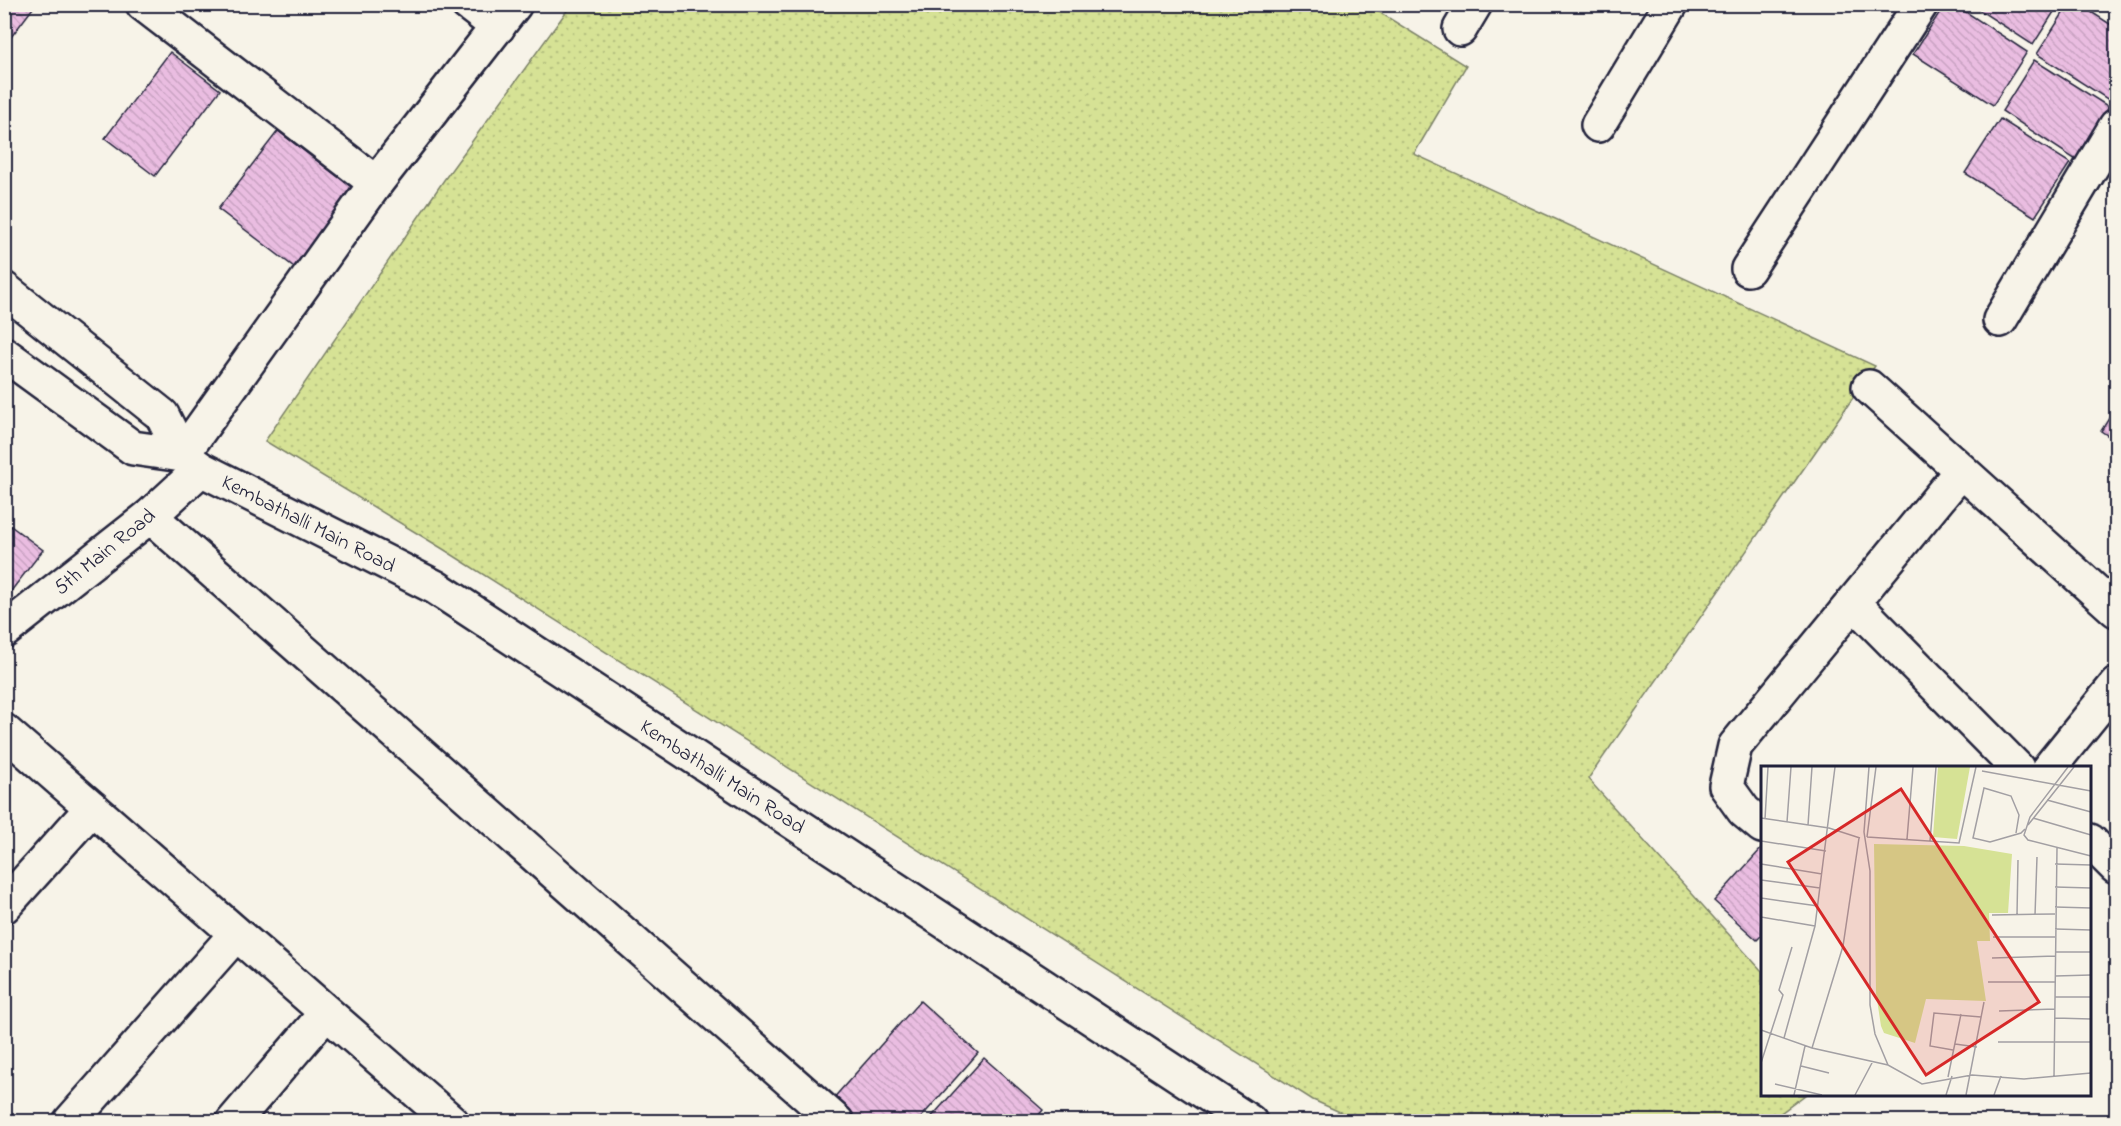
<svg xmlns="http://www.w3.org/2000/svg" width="2121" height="1126" font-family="'Indie Flower',sans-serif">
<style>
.grass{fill:url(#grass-dots);stroke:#7c8268;stroke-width:1.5}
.building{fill:url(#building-back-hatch);stroke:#22223b;stroke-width:1.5}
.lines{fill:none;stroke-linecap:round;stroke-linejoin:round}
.street-casing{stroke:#22223b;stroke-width:38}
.secondary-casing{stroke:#22223b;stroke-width:38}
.street{stroke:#f7f3e8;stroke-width:33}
.secondary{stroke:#f7f3e8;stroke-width:33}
.labels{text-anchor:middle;stroke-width:4.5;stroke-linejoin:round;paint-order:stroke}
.street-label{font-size:21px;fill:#22223b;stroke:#f7f3e8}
.inset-road{fill:none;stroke:#a29fa3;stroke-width:1.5}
.view{fill:#d62828;fill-opacity:0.15;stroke:#d62828;stroke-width:3}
.inset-edge{fill:none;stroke:#22223b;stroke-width:3}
</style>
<defs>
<pattern id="grass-dots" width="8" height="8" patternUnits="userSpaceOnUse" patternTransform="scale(1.5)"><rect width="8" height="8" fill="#d6e295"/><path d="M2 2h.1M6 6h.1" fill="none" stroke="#b7c281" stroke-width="1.8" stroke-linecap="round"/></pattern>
<pattern id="building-back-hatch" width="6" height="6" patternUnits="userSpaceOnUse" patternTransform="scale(1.5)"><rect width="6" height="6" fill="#eabde1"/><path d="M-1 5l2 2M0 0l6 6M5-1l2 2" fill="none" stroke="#c8a2c2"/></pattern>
</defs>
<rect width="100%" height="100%" fill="#f7f3e8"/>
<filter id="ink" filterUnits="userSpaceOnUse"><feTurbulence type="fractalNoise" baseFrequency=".0167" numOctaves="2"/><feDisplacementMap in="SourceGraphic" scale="12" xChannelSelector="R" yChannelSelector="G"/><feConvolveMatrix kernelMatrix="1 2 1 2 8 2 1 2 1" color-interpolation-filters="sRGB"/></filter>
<g filter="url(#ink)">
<!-- grass -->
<polygon class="grass" points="571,5 1368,5 1466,66 1414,154 1875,366 1588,779 1762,971 1762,1094 1805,1095 1770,1121 1360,1121 1313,1100 443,549 265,441 444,180"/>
<!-- building -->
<g class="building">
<polygon points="4,4 36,4 5,45 4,45"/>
<polygon points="1945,4 1954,4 2027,52 1993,105 1913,54"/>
<polygon points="1970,4 2059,4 2033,45"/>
<polygon points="2069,4 2079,4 2116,28 2115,104 2037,54"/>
<polygon points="170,52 220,90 155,176 105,138"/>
<polygon points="2034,60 2109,107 2076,160 2002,111"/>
<polygon points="2000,119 2070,163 2035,217 1965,173"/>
<polygon points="278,131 354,189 294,267 218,209"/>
<polygon points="2116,407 2116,441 2101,431"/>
<polygon points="4,521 43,550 4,600"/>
<polygon points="1761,849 1762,850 1762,935 1757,940 1714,901"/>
<polygon points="920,1001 978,1053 917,1122 854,1122 831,1101"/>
<polygon points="984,1058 1043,1110 1033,1122 927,1122"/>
</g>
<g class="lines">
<defs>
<g id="street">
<polyline points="143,4 376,183"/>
<polyline points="468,4 498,27"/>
<polyline points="1460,29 1475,4"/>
<polyline points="1598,125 1671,4"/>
<polyline points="1748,269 1921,4"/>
<polyline points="2000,320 2116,126"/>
<polyline points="1869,387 2116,610"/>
<polyline points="182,455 376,183 515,4"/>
<polyline points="150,516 837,1122"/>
<polyline points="1854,603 2017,768"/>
<polyline points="4,631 150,516 201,469"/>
<polyline points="4,731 452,1122"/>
<polyline points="2049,768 2116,685"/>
<polyline points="1762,826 1744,811 1726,786 1735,746 1961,471"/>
<polyline points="2090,841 2116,867"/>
<polyline points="4,906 92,808"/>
<polyline points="70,1122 236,934"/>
<polyline points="233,1122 326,1013"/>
</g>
<g id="secondary">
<polyline points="4,289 162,415 182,455"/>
<polyline points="4,354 133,448 182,455 201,469 435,587 1250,1122"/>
</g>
</defs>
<!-- street casing -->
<use href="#street" class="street-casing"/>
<!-- secondary casing -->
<use href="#secondary" class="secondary-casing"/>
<!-- street -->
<use href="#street" class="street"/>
<!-- secondary -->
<use href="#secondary" class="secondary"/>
</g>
</g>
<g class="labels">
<!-- street labels -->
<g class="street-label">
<text transform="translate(309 523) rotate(27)" y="7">Kembathalli Main Road</text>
<text transform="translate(104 551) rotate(-39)" y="7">5th Main Road</text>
<text transform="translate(723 776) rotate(33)" y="7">Kembathalli Main Road</text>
</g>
</g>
<!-- overview -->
<g transform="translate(1761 766)">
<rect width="330" height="330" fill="#f7f3e8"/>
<path d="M177 1H209L196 73 172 71ZM113 78 203 80 251 88 247 147H228L229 175H216L225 235 165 233 154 277 123 267 120 260 115 227Z" fill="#d6e295"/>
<path class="inset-road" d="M108 1 103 66 109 105V239L114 268 127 299M307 1 269 51 263 69 267 74 330 90M221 5 330 25M286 34 330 46M0 52 68 62 99 72M272 52 330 69M4 53 7 1M26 56 30 1M47 59 51 1M267 59 313 1M255 67 258 49 250 30 223 22 212 72 229 76 260 67 264 63M106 71 198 77 215 1M106 71 115 1M146 73 152 1M0 75 65 85M169 75 175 1M0 98 61 108M294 98 330 99M0 114 59 122M294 121 330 122M0 132 57 140M294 141 330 142M231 149 294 148M256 149 257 94M274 149 276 91M0 151 54 160M294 163 330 164M232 171H294M294 186H330M231 192 294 190M294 210 330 209M227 216H294M294 231H330M238 245 294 243M294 252 330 253M0 264 51 282 127 299 161 318 211 309 263 313 330 307M23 272 54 160 74 1M237 276H330M194 278 216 281M51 282 82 180 98 72M192 284 169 280 173 247 220 251M0 297 22 229 18 224 31 181M40 300 68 307M187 311 200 248M293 311 296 82M14 318 61 329M33 329 44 280M94 329 112 295M185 329 191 310M205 329 223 236M233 329 240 310"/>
<path class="view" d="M140 23 278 236 165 309 27 96Z"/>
<rect width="330" height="330" class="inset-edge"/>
</g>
<!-- margin -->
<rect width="2121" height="1126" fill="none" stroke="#f7f3e8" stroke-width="24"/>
<rect x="12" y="12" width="2097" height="1102" fill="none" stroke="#22223b" stroke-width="2" filter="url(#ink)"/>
</svg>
